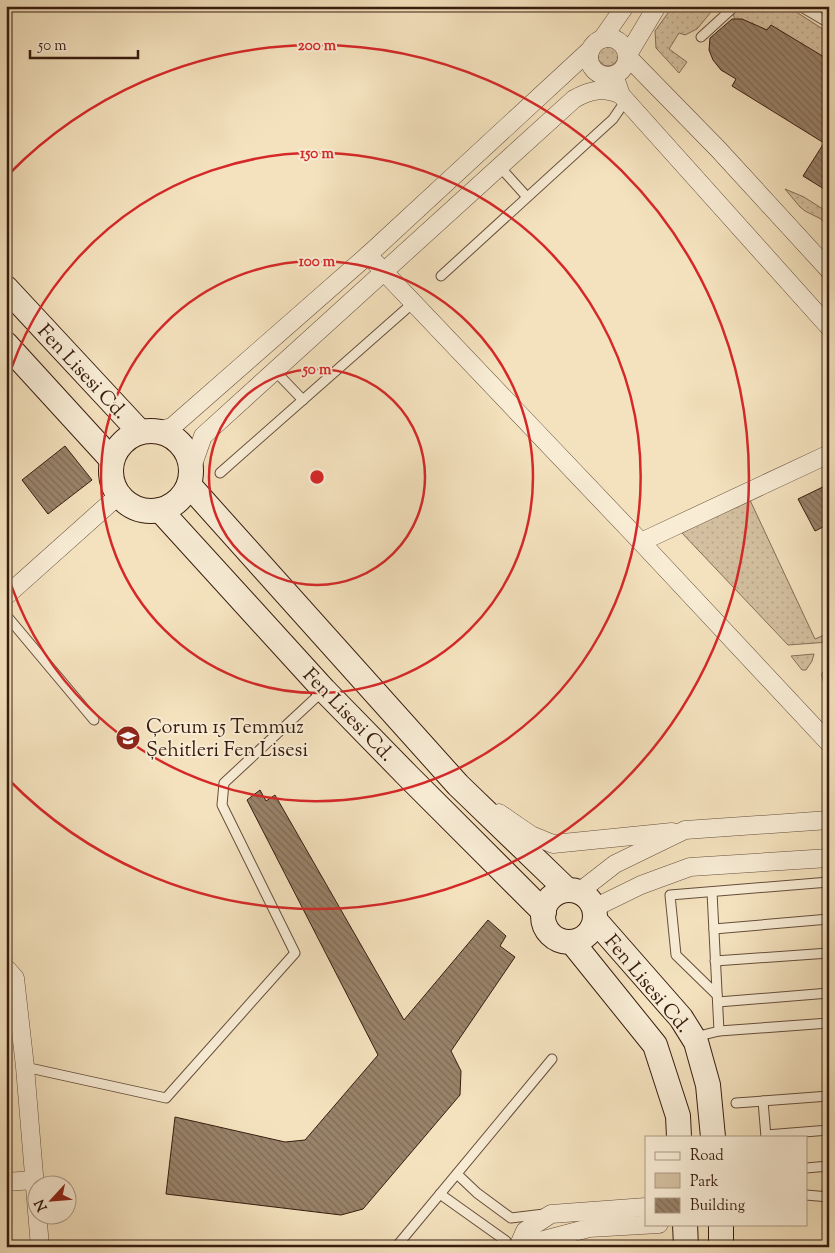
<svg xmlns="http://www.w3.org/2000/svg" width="835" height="1253" font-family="'Sorts Mill Goudy',serif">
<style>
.green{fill:url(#green-dots);stroke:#866e58}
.building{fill:url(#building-back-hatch);stroke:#371c0f}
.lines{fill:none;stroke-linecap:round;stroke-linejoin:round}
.lane-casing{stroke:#664e3b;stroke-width:11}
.street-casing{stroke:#664e3b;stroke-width:19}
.secondary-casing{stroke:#371c0f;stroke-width:26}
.lane{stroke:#f8ecd5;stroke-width:9}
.street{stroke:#f8ecd5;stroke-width:18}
.secondary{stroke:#f8ecd5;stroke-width:24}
.ring{fill:none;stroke:#d62828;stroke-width:2.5}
.labels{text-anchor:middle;stroke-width:4;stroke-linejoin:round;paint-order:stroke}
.street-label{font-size:20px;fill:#371c0f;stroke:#f8ecd5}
.poi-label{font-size:20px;fill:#371c0f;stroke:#f8ecd5;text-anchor:start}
.centre{fill:#d62828;stroke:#f8ecd5;stroke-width:2.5}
.ring-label{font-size:15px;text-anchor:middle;font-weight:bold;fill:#d62828;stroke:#f8ecd5;stroke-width:4;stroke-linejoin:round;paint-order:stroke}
</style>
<defs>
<pattern id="green-dots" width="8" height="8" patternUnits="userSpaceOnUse" patternTransform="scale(1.25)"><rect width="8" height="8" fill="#d4c0a0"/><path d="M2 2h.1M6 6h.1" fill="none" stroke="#b7a489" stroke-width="1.8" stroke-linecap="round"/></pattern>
<pattern id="building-back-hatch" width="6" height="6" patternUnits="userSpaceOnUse" patternTransform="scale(1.25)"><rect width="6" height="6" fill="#99836a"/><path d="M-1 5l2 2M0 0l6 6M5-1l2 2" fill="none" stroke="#7e6a56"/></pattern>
</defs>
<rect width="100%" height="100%" fill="#f4e2be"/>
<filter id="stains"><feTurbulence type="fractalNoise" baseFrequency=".004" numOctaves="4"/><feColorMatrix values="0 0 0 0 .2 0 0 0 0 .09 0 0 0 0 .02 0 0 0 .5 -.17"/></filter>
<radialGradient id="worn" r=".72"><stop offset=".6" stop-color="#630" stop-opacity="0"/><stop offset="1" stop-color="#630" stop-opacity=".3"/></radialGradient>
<!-- green -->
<g class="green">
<polygon points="673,6 716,6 697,29 685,35 679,33 669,49 687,62 679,73 656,48 655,31"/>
<path d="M735 6H787L829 33V76L740 25C734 18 731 15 735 6Z"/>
<circle cx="608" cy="56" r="10"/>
<polygon points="785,189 804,197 829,213 829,229 821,219 805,211 800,207"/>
<polygon points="749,498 815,639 829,633 829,642 788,645 682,533"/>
<polygon points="814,654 812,661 806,670 802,670 791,656"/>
</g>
<!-- building -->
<g class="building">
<polygon points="732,19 742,19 767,30 771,25 829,60 829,192 803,176 824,143 732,86 736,79 721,70 713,60 709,50 710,38"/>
<polygon points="65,446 92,480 48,514 22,480"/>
<polygon points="829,484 829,524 815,531 798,499"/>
<polygon points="260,790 266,801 275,795 404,1020 488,920 506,936 500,946 515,957 451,1051 461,1071 460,1095 363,1209 341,1215 166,1194 175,1117 285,1142 305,1140 378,1055 247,800"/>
</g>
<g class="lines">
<defs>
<g id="lane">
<polyline points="800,6 829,23"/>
<polyline points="701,37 735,6"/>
<polyline points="500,167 527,197"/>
<polyline points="441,276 613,119 626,100"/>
<polyline points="275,371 303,400"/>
<polyline points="220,473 414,302"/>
<polyline points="6,615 94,720"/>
<polyline points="829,673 827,675 829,685"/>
<polyline points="818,732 829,725"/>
<polyline points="714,929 829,919"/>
<polyline points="715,961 829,953"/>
<polyline points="717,995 676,955 670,895 829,882"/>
<polyline points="718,1002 829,993"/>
<polyline points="719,1031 829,1023"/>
<polyline points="695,1037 719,1031 712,892"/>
<polyline points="25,1067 166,1098 295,953 222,805 224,783 324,690"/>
<polyline points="763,1101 766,1137"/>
<polyline points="736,1103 829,1096"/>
<polyline points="766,1135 829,1130"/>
<polyline points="806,1168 829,1166"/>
<polyline points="457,1174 477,1193 511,1218 544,1214"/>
<polyline points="440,1194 506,1241 507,1247"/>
<polyline points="806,1195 829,1197"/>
<polyline points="396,1247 552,1059"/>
</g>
<g id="street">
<polyline points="657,6 627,56 718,149 829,270"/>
<circle cx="608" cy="57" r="19"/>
<polyline points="602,39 625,6"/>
<polyline points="614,75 621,95 829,327"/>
<polyline points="368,255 641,542 829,743"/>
<polyline points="158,431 172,427 368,255 591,49"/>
<path d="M192 467 203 436 574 99C590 90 604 87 621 95"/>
<polyline points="641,542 829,454"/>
<polyline points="6,596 119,495"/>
<polyline points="499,813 531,835 553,844 672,832"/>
<polyline points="579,892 615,864 685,830 829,820"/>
<polyline points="594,908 641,885 690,867 829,858"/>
<polyline points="6,968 15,978 25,1067 40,1247"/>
<polyline points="6,1182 34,1180"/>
<polyline points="518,1247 525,1231 551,1214 646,1207"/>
<polyline points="533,1247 540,1241 589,1228 659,1224"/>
</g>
<g id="secondary">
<polyline points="6,288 140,432"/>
<polyline points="6,344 112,460"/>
<circle cx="151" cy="471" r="40"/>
<polyline points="189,485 458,785 567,890"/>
<polyline points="160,510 324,690 407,775 544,912"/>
<circle cx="569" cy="916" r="26"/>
<polyline points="595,920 681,1018 696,1042 708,1085 713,1137"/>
<polyline points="572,942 655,1045 678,1116 679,1137"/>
<polyline points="685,1224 686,1247"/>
<polyline points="721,1224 721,1247"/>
</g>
</defs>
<!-- lane casing -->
<use href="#lane" class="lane-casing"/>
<!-- street casing -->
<use href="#street" class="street-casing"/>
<!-- secondary casing -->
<use href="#secondary" class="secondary-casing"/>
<!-- lane -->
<use href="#lane" class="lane"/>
<!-- street -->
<use href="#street" class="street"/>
<!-- secondary -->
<use href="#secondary" class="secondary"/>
</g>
<!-- distance rings -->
<g class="ring">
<circle cx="317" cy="477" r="108"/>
<circle cx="317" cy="477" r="216"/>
<path d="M6 385A324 324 0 1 1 6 569"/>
<path d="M9 174A432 432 0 1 1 9 780"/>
</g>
<!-- icons -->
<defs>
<symbol id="school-disc" viewBox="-11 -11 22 22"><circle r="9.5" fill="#8f2418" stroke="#f8ecd5"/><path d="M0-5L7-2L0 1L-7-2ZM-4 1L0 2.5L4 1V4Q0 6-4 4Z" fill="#fff"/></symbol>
</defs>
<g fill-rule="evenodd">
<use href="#school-disc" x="114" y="724" width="28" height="28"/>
</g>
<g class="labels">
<!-- street labels -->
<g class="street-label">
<text transform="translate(83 371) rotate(47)" y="7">Fen Lisesi Cd.</text>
<text transform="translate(349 714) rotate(46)" y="7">Fen Lisesi Cd.</text>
<text transform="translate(648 983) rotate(50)" y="7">Fen Lisesi Cd.</text>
</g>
<!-- poi labels -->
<g class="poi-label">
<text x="146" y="733">Çorum 15 Temmuz<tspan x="146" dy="23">Şehitleri Fen Lisesi</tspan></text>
</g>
</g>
<circle cx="317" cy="477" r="8" class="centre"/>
<g class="ring-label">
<text x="317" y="50">200 m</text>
<text x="317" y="158">150 m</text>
<text x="317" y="266">100 m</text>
<text x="317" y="374">50 m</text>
</g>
<!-- margin -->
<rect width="835" height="1253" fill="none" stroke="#f4e2be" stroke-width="25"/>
<rect x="8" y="8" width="820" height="1238" fill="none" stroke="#371c0f" stroke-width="2.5"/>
<rect x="12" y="12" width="810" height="1228" fill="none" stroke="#371c0f"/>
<!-- legend -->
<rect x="645" y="1136" width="162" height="90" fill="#f8ecd5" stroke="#ab9986"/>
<rect x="655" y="1152" width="25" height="8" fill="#f8ecd5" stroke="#ab9986"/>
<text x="690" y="1160" font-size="15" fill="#371c0f">Road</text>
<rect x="655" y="1173" width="25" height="15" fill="#d4c0a0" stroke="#ab9986"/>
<text x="690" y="1186" font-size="15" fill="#371c0f">Park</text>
<rect x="655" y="1198" width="25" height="15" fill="url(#building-back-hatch)" stroke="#ab9986"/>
<text x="690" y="1210" font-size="15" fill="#371c0f">Building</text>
<!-- north arrow -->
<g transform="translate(52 1200) rotate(244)"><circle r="24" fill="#f8ecd5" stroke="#ab9986"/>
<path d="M0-4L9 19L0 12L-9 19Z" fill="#8f2418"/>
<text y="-8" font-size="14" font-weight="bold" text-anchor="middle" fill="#371c0f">N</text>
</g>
<!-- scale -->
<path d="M30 50v8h108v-8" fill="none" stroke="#371c0f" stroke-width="2.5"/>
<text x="38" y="50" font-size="15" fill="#371c0f" stroke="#f8ecd5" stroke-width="4" paint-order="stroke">50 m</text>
<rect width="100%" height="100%" filter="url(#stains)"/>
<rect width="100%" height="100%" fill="url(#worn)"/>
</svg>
